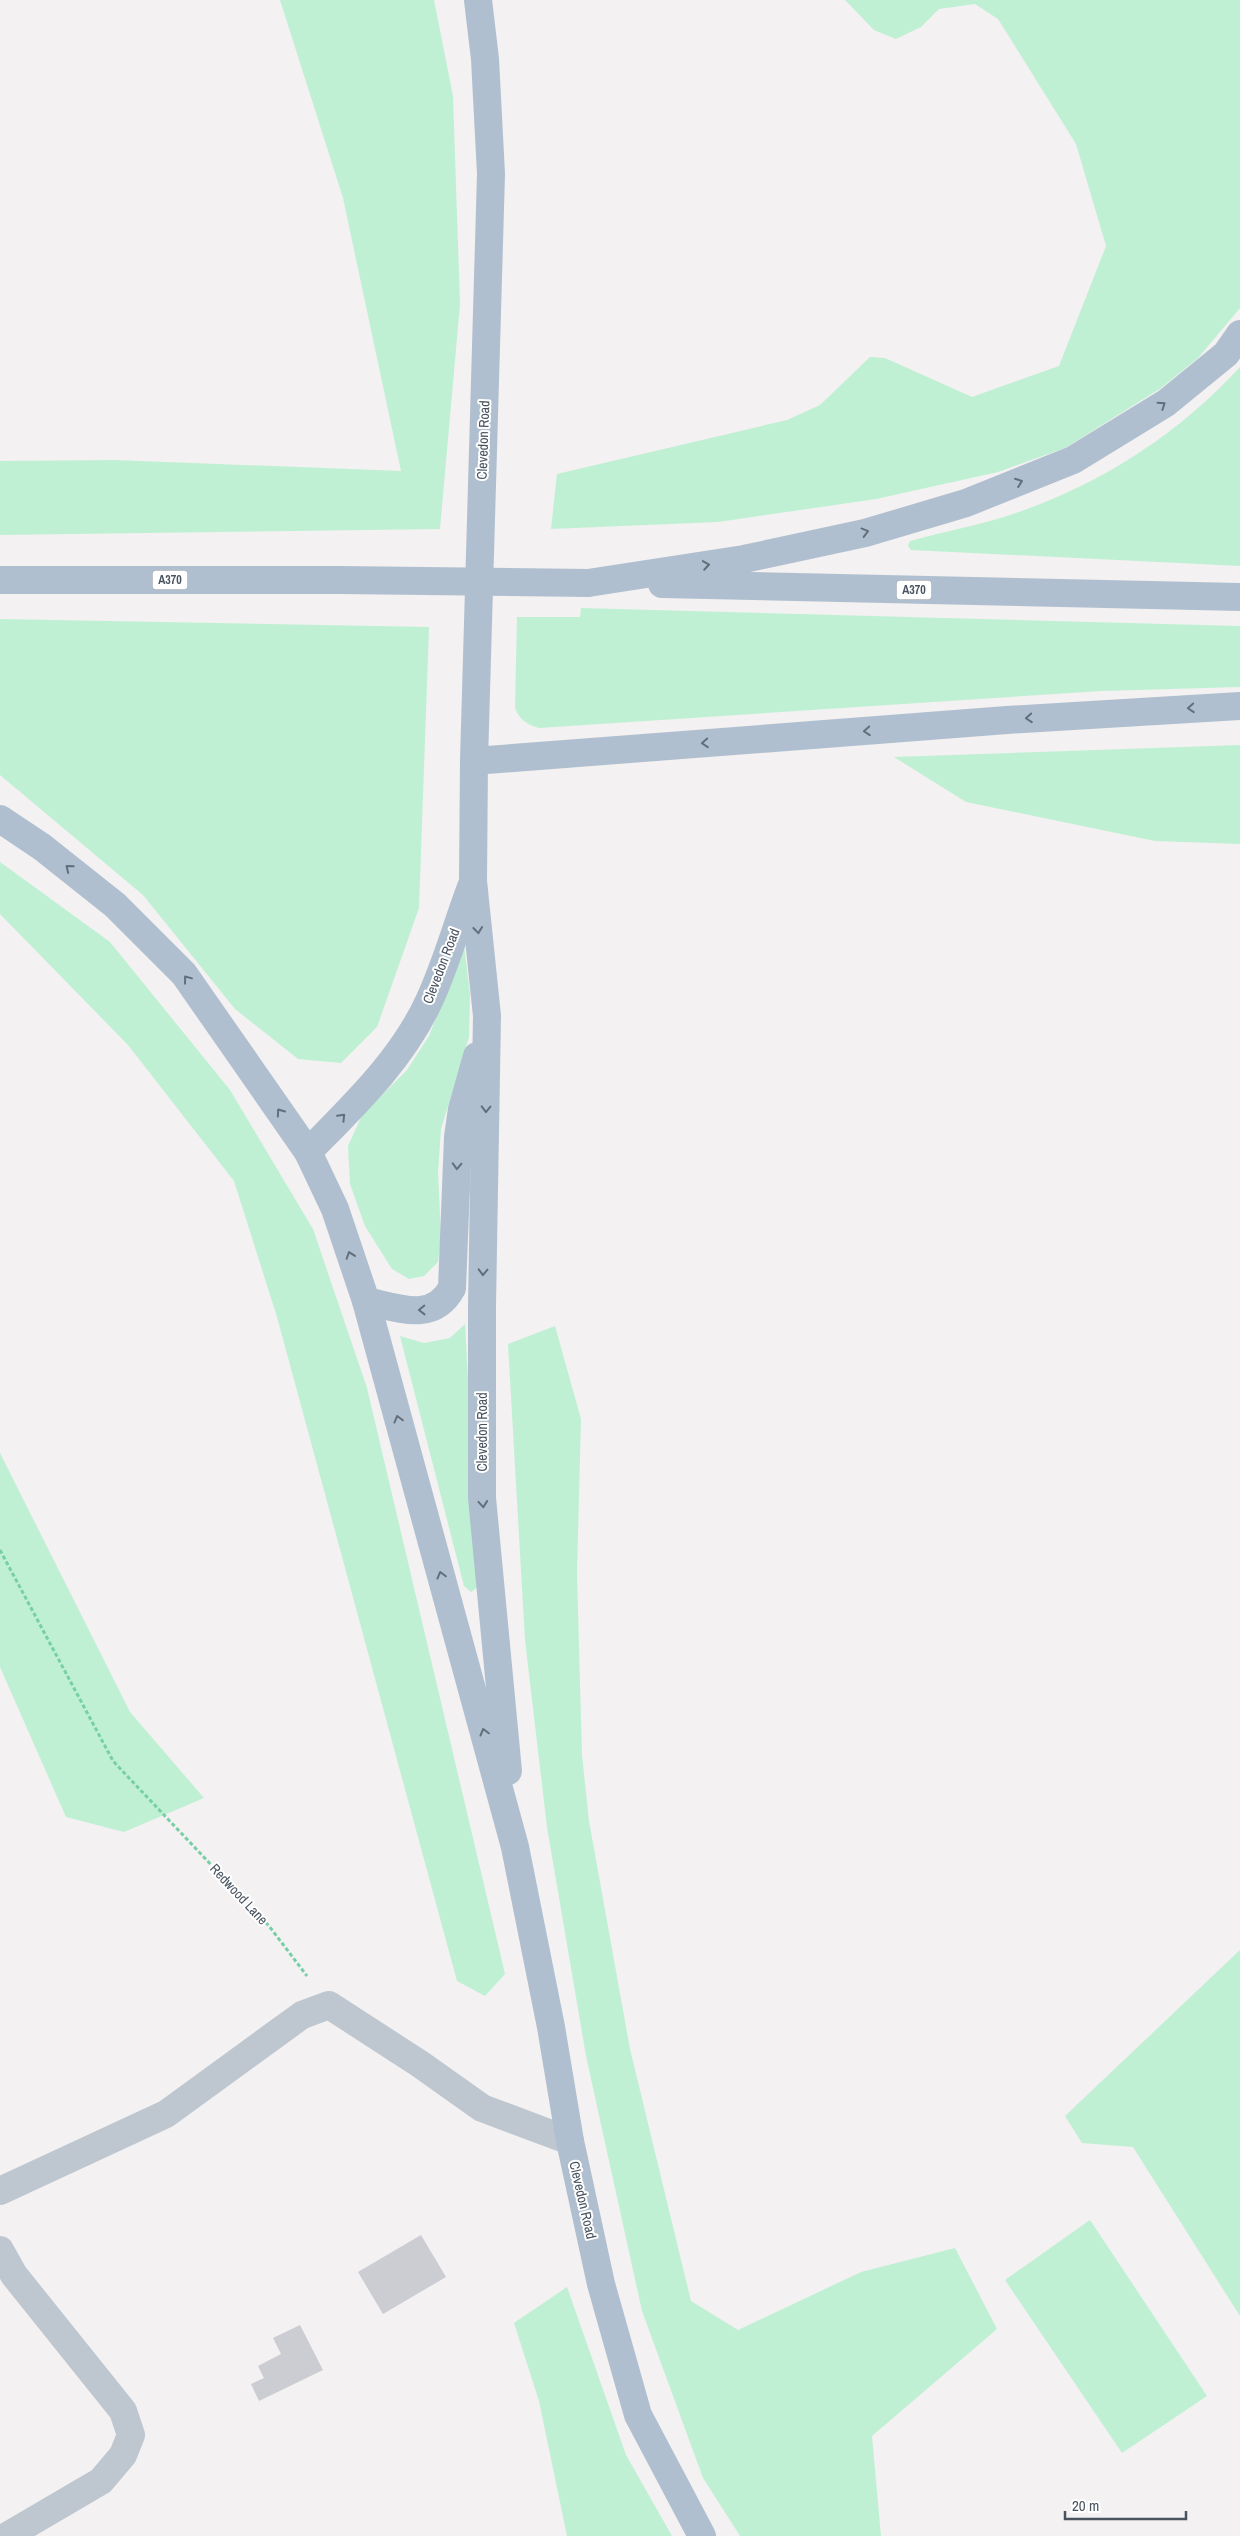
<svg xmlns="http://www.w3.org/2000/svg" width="1240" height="2536" font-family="'Archivo Narrow',sans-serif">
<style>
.green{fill:#bff0d4}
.building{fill:#cbcdd3}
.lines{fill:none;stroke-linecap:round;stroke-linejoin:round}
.path{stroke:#77cfa7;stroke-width:3;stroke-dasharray:4 2.5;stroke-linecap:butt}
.minor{stroke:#bec7d0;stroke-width:28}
.major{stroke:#b0bfcf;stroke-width:28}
.major-bridge{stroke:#b0bfcf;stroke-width:28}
.oneway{stroke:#626e7b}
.labels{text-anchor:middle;stroke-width:4;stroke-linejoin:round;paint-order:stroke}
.shield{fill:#fff;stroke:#7f878f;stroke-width:1}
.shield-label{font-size:12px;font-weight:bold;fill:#48535f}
.street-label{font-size:14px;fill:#48535f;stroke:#fff}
</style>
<rect width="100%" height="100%" fill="#f3f1f1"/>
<!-- green -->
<g class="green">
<polygon points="280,0 434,0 453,96 460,304 440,529 0,535 0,461 114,460 401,471 343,198"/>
<polygon points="845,0 1240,0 1240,308 1198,358 1161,388 1065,448 998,472 876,499 718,522 551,529 557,474 787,420 820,405 870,357 885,358 972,397 1059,366 1106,246 1076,144 998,19 975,4 939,9 921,27 896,39 874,30"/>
<path d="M1240 367V566L911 550 908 546 910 541C945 531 982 525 1016 513 1101 484 1180 433 1240 367Z"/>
<path d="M581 608 1240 626V687L1101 691 539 728C526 724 520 720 515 708L517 617H580Z"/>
<polygon points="0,619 429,627 419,908 377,1027 341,1063 298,1059 235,1009 143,895 0,775"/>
<polygon points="1240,745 1240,844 1155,841 966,802 894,757"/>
<polygon points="0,862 110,942 230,1090 313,1229 367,1388 505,1974 485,1996 457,1981 277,1317 234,1181 128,1045 0,914"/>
<polygon points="464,945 470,994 469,1037 441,1129 438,1172 441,1236 438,1262 424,1276 409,1279 392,1269 365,1226 350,1184 348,1146 362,1115 407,1070 429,1036"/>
<polygon points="465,1324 479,1586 471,1592 464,1586 400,1336 424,1343 450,1338"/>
<polygon points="555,1326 581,1419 577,1573 582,1755 589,1821 630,2049 691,2301 738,2330 861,2272 955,2248 997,2329 872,2436 881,2536 740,2536 703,2478 642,2311 586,2056 547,1827 525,1640 508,1344"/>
<polygon points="0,1453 130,1712 204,1798 124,1832 66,1817 0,1667"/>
<polygon points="1240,1950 1240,2316 1133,2147 1082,2143 1065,2116"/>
<polygon points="1090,2220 1207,2396 1122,2453 1005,2280"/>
<polygon points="567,2287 626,2455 672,2536 567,2536 539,2401 514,2323"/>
</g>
<!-- building -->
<g class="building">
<polygon points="421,2235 446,2277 383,2314 358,2272"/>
<polygon points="300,2325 323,2370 259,2401 251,2384 264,2378 258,2366 281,2354 273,2338"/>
</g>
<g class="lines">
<!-- path -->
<polyline class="path" points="0,1550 113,1761 269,1926 307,1976"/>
<!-- minor -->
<g class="minor">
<polyline points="0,2191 166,2114 302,2015 329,2005 420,2064 482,2108 570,2141"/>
<polyline points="0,2250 14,2275 123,2411 131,2435 123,2455 101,2481 7,2536"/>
</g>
<!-- major -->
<g class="major">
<polyline points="478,0 485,59 491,174 474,761 473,881 487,1016 482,1306 482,1498 508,1771"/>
<polyline points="0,580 340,580"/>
<polyline points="588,583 744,559 865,533 966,503 1073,460 1166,403 1226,354 1240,334"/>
<polyline points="662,584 1240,597"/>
<polyline points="474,761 1007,720 1240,706"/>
<polyline points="0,819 42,847 115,905 184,974 308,1152 335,1209 366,1301 515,1847 551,2027 570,2141 601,2284 638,2415 702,2536"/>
<path d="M308 1152C353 1106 402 1060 429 1001 446 965 457 924 471 887"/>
<path d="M366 1301C399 1308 433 1323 452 1288L458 1137 462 1109 477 1056"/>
</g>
<!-- major-bridge -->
<polyline class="major-bridge" points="340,580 588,583"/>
</g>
<!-- one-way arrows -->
<defs><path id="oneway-chevron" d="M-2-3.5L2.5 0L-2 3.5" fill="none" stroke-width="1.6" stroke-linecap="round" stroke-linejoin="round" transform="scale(1.25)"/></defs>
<g class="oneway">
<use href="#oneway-chevron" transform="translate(1162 405) rotate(-34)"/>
<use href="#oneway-chevron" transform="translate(1019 482) rotate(-21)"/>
<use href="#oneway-chevron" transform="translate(865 532) rotate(-15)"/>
<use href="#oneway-chevron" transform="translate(706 565) rotate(-9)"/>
<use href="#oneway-chevron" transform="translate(1191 708) rotate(176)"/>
<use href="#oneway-chevron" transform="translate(1029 718) rotate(176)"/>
<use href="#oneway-chevron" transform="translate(867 731) rotate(176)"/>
<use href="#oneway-chevron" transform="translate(705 743) rotate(176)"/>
<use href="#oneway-chevron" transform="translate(69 868) rotate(-141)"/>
<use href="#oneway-chevron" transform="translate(478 930) rotate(84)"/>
<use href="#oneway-chevron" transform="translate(187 979) rotate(-127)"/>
<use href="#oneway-chevron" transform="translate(486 1109) rotate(91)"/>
<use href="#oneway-chevron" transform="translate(280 1112) rotate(-125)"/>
<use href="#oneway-chevron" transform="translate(342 1117) rotate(-46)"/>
<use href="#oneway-chevron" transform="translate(457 1166) rotate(92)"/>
<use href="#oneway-chevron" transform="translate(350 1255) rotate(-109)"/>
<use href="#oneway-chevron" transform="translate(483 1272) rotate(92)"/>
<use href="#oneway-chevron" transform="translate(422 1310) rotate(179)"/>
<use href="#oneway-chevron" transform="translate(398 1419) rotate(-105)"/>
<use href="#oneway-chevron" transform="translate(483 1504) rotate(85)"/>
<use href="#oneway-chevron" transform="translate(441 1575) rotate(-105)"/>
<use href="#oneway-chevron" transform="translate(484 1732) rotate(-105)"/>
</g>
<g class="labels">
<!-- shield labels -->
<g class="shield">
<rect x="152.5" y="570.5" width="35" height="19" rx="4"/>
<rect x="896.5" y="580.5" width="35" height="19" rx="4"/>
</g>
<g class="shield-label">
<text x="170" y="584">A370</text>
<text x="914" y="594">A370</text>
</g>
<!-- street labels -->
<g class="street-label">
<text transform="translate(483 440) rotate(-88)" y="5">Clevedon Road</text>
<text transform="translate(441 966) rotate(-69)" y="5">Clevedon Road</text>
<text transform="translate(482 1432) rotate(-90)" y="5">Clevedon Road</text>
<text transform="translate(239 1894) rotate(47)" y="5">Redwood Lane</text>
<text transform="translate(583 2200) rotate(77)" y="5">Clevedon Road</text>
</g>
</g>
<!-- scale -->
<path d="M1065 2511v8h121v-8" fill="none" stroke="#48535f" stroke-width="2.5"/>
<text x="1072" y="2511" font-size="15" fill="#48535f" stroke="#ffffff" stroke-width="4" paint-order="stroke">20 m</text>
</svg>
